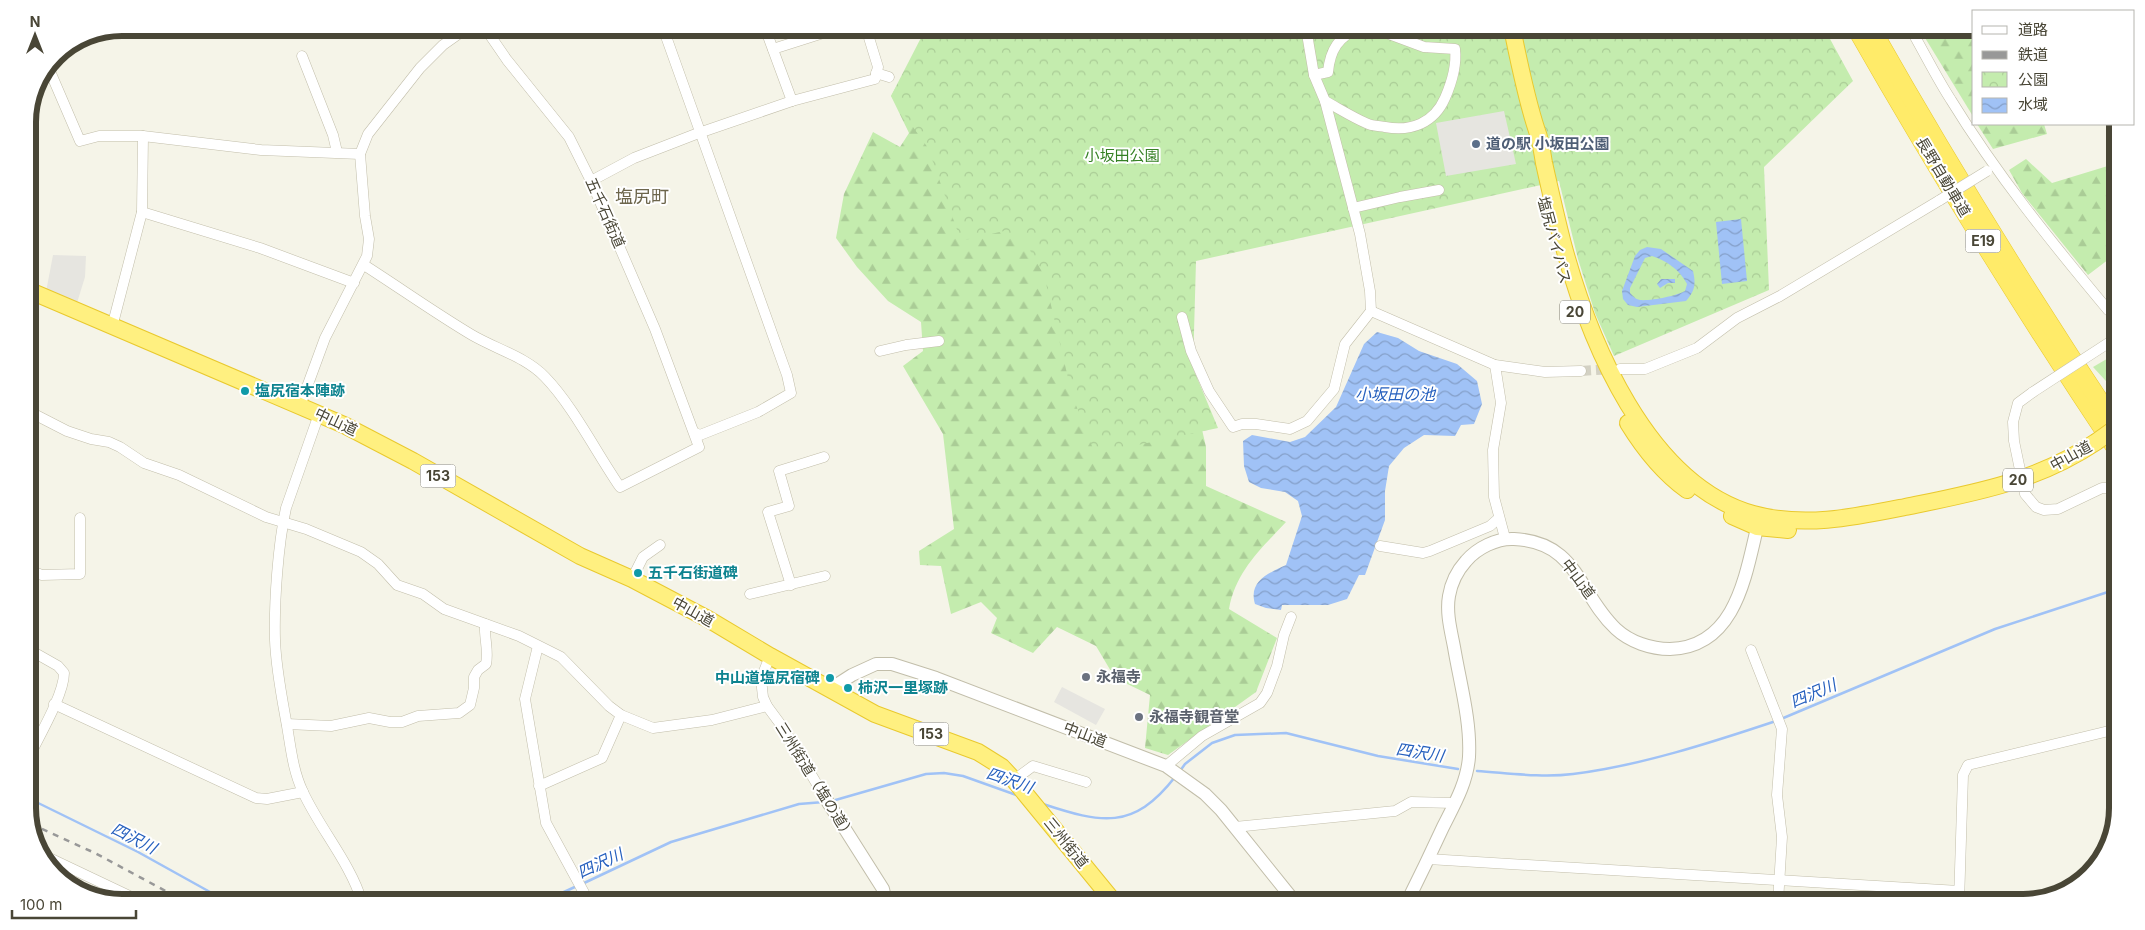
<svg xmlns="http://www.w3.org/2000/svg" width="2145" height="930" font-family="Inter,'Noto Sans JP',sans-serif">
<style>
.forest{fill:url(#forest-firs)}
.park{fill:url(#park-crowns)}
.parking{fill:#e6e5e0}
.water{fill:url(#water-waves);fill-rule:evenodd}
.lines{fill:none;stroke-linecap:round;stroke-linejoin:round}
.stream{stroke:#a0c2f6;stroke-width:2.5}
.minor-tunnel{stroke:#d3d1c4;stroke-width:10;stroke-dasharray:10 5;stroke-linecap:butt}
.minor-casing{stroke:#c2beaa;stroke-width:11}
.tertiary-casing{stroke:#c2beaa;stroke-width:14}
.trunk-casing{stroke:#e9c92e;stroke-width:18}
.motorway-casing{stroke:#e9c92e;stroke-width:19}
.minor{stroke:#fff;stroke-width:10}
.tertiary{stroke:#fff;stroke-width:12}
.trunk{stroke:#fff080;stroke-width:16}
.motorway{stroke:#ffeb69;stroke-width:18}
.rail{stroke:#989898;stroke-width:2.5;stroke-dasharray:6 6;stroke-linecap:butt}
.minor-bridge-casing{stroke:#c2beaa;stroke-width:11;stroke-linecap:butt}
.trunk-bridge-casing{stroke:#e9c92e;stroke-width:18;stroke-linecap:butt}
.minor-bridge{stroke:#fff;stroke-width:10}
.trunk-bridge{stroke:#fff080;stroke-width:16}
.service-dot{fill:#5c6f8a;stroke:#fff;stroke-width:2}
.culture-dot{fill:#0f9aa8;stroke:#fff;stroke-width:2}
.worship-dot{fill:#6b7280;stroke:#fff;stroke-width:2}
.labels{text-anchor:middle;stroke-width:4;stroke-linejoin:round;paint-order:stroke}
.shield{fill:#fff;stroke:#807e72;stroke-width:1}
.shield-label{font-size:14px;font-weight:bold;fill:#494636}
.service-label{font-size:15px;font-weight:bold;fill:#4e5e75;stroke:#fff;text-anchor:start}
.park-label{font-size:15px;fill:#358024;stroke:#fff}
.street-label{font-size:15px;fill:#494636;stroke:#fff}
.culture-label{font-size:15px;font-weight:bold;fill:#0d838f;stroke:#fff;text-anchor:start}
.worship-label{font-size:15px;font-weight:bold;fill:#5b616d;stroke:#fff;text-anchor:start}
.water-label{font-size:16px;font-style:italic;fill:#2660be;stroke:#fff}
.quarter-label{font-size:18px;fill:#6d664c;stroke:#fff}
.rim{fill:none;stroke:#494636;stroke-width:6}
</style>
<defs>
<pattern id="forest-firs" width="22" height="20" patternUnits="userSpaceOnUse" patternTransform="scale(1.25)"><rect width="22" height="20" fill="#c4ecae"/><path d="M5 1l3.5 6h-7zM16 11l3.5 6h-7z" fill="#aacc96"/></pattern>
<pattern id="park-crowns" width="20" height="18" patternUnits="userSpaceOnUse" patternTransform="scale(1.25)"><rect width="20" height="18" fill="#c4ecae"/><path d="M2 6a3 3 0 1 1 6 0M12 15a3 3 0 1 1 6 0" fill="none" stroke="#aacc96"/></pattern>
<pattern id="water-waves" width="16" height="10" patternUnits="userSpaceOnUse" patternTransform="scale(1.25)"><rect width="16" height="10" fill="#a0c2f6"/><path d="M0 5q4-4 8 0t8 0" fill="none" stroke="#849fc8"/></pattern>
</defs>
<rect width="100%" height="100%" fill="#f5f4e8"/>
<!-- forest -->
<g class="forest">
<polygon points="1919,28 1974,28 1974,118"/>
<path d="M921 43 1193 390 1206 447V486L1286 522C1261 549 1236 571 1229 609L1277 638 1256 692 1168 755 1145 748 1150 695 1115 678 1096 646 1057 627 1033 653 991 633 997 618 981 602 951 614 941 566 920 565 919 551 954 529 943 434 903 366 923 351 921 322 888 301 857 267 836 238 844 194 873 132 900 147 909 133 891 96Z"/>
<polygon points="1977,124 2044,124 2047,134 1993,149"/>
<polygon points="2117,158 2117,253 2088,275 2022,193 2009,170 2026,159 2052,183 2111,165"/>
<polygon points="2117,353 2117,393 2093,367"/>
</g>
<!-- park -->
<polygon class="park" points="926,28 1824,28 1853,81 1764,167 1769,290 1614,356 1595,313 1578,259 1559,181 1196,261 1193,368 1218,428 1095,454 1072,395 1044,275 1023,238 1004,231 961,241 928,148 891,96"/>
<!-- parking -->
<g class="parking">
<polygon points="1504,111 1516,164 1446,176 1436,123"/>
<polygon points="53,255 86,256 85,277 76,306 46,292"/>
<polygon points="1062,687 1105,709 1096,725 1054,702"/>
</g>
<!-- water -->
<g class="water">
<polygon points="1741,219 1747,281 1722,284 1716,222"/>
<path d="M1647 247 1661 249 1693 271C1696 284 1695 291 1686 301L1637 307 1628 305 1623 299 1622 291 1635 256 1640 250ZM1652 256C1667 261 1680 270 1687 284L1685 291C1676 296 1651 301 1640 300 1635 299 1633 296 1630 293V288L1645 258Z"/>
<polygon points="1661,279 1675,279 1675,283 1668,283 1660,288 1657,284"/>
<path d="M1377 332 1398 338 1419 351 1457 364 1477 381 1482 404 1474 424 1461 425 1455 436 1424 435 1404 448 1389 466 1385 491V520L1365 575H1359L1347 599 1328 605H1282L1281 610 1266 608 1255 604C1248 581 1269 573 1286 565L1302 516 1298 501 1285 492 1261 488 1249 482 1244 466 1243 441 1252 435 1290 442 1305 437 1336 407 1364 344Z"/>
</g>
<g class="lines">
<!-- stream -->
<g class="stream">
<polyline points="1781,719 1995,629 2117,589"/>
<polyline points="1180,771 1185,764 1212,743 1235,735 1286,733 1378,756 1458,769"/>
<path d="M1477 771C1508 773 1542 778 1573 774 1639 766 1713 742 1776 721"/>
<polyline points="28,798 138,852 228,902"/>
<polyline points="832,801 926,774 944,773 963,776 1019,796"/>
<path d="M1043 804C1101 823 1133 831 1175 777"/>
<polyline points="582,884 671,842 799,804 824,802"/>
<polyline points="542,902 577,886"/>
</g>
<!-- minor-tunnel -->
<polyline class="minor-tunnel" points="1581,371 1612,369"/>
<defs>
<g id="minor">
<polyline points="663,28 787,375 791,393 758,412 700,435 695,433"/>
<polyline points="765,28 792,101"/>
<path d="M1910 28C1924 52 1936 77 1951 100 1997 175 2052 243 2108 310L2117 317"/>
<polyline points="773,49 839,28"/>
<polyline points="302,56 333,135 337,152"/>
<polyline points="49,69 80,141 99,136 143,136 261,150 360,154"/>
<polyline points="876,73 889,77"/>
<path d="M1314 75 1328 72C1330 50 1339 36 1359 28"/>
<path d="M1325 101C1338 108 1352 117 1366 123 1371 126 1379 126 1385 127 1411 132 1434 123 1445 98 1452 82 1457 66 1455 49L1424 47 1373 28"/>
<polyline points="591,181 634,158 696,134 792,101 875,79 878,67 866,28"/>
<polyline points="1353,208 1400,197 1439,190"/>
<polyline points="142,212 260,248 354,283"/>
<path d="M364 265C400 288 435 313 472 335 496 349 526 357 545 377 573 406 596 452 620 487L699 447 655 329 591 181 569 137 507 60 485 28"/>
<polyline points="1371,311 1495,365 1545,372 1581,371"/>
<polyline points="1182,317 1191,351 1209,391 1233,427 1242,424 1256,424 1290,429 1307,421 1334,389 1345,344 1371,311 1370,291 1360,234 1325,101 1314,75 1306,28"/>
<polyline points="112,327 142,212 143,136"/>
<polyline points="880,351 906,345 939,341"/>
<polyline points="1495,365 1501,403 1493,450 1494,497 1505,538"/>
<polyline points="1620,369 1645,369 1697,348 1737,318 1780,296 1940,200"/>
<polyline points="2033,392 2018,403 2013,422 2014,441 2025,494 2036,507 2044,510 2058,509 2102,488 2117,488"/>
<polyline points="300,406 325,338 367,256 369,239 365,216 360,154 368,134 420,68 443,45 467,28"/>
<polyline points="28,411 67,431 91,439 109,442 120,447 144,463 179,475 266,517 306,529 361,552 378,564 397,585 423,594 444,609 519,636 561,657 609,706 621,715 653,728 712,720 767,706"/>
<path d="M319 414 286 508C278 545 274 601 275 640 276 669 282 698 287 726 291 749 293 771 303 792 320 829 351 864 362 902"/>
<polyline points="1380,546 1423,553 1430,551 1490,526 1499,518"/>
<polyline points="28,570 42,575 80,574 80,518"/>
<polyline points="632,579 643,557 660,545"/>
<polyline points="791,585 768,512 789,506 779,471 824,457"/>
<polyline points="750,594 825,576"/>
<polyline points="538,646 525,699 546,823 589,902"/>
<path d="M28 649 58 666 64 673C64 695 38 738 28 759"/>
<polyline points="1751,650 1782,729 1777,795 1782,837 1778,902"/>
<polyline points="770,656 761,679 763,697 767,706 784,729 824,796"/>
<polyline points="54,704 256,798 267,799 303,792"/>
<path d="M287 724 331 726 369 718 390 722H402L418 716 459 713 470 705 474 688V677L478 670 486 664C489 651 484 638 485 624"/>
<polyline points="1166,766 1202,736 1260,703 1267,693 1277,666 1284,635 1291,617"/>
<polyline points="1014,780 1033,766 1086,782"/>
<polyline points="539,786 602,758 621,715"/>
<polyline points="1235,827 1395,811 1411,802 1455,803"/>
<polyline points="43,855 142,902"/>
<polyline points="1428,859 1959,891"/>
<polyline points="1959,902 1963,775 1968,765 2117,729"/>
</g>
<g id="tertiary">
<polyline points="834,691 838,684 852,675 876,664 892,664 936,678 1166,766 1205,794 1221,810 1295,902"/>
<polyline points="824,796 883,889 886,902"/>
<path d="M1407 902C1419 878 1431 853 1443 827 1454 805 1467 783 1469 757 1471 721 1460 683 1454 647 1451 631 1446 613 1449 596 1451 584 1457 571 1466 561 1477 548 1497 538 1514 539 1578 542 1578 593 1616 629 1630 642 1651 649 1670 649 1738 647 1746 571 1759 520"/>
</g>
<g id="trunk">
<path d="M1512 28C1519 62 1526 98 1537 131 1541 141 1542 152 1544 163 1550 190 1556 217 1563 244 1589 341 1647 484 1753 514 1804 528 1855 517 1905 507 1974 493 2036 482 2096 442"/>
<polyline points="28,290 344,425 413,461 580,556 632,579 708,619 770,656 875,714 978,752 1002,767 1014,780 1114,902"/>
<path d="M1628 423C1644 449 1662 472 1687 490"/>
<polyline points="1732,516 1757,527 1788,530"/>
</g>
<g id="motorway">
<path d="M1856 28C1938 172 2025 312 2117 450"/>
<path d="M1871 28C1948 164 2030 297 2117 427"/>
</g>
</defs>
<!-- minor casing -->
<use href="#minor" class="minor-casing"/>
<!-- tertiary casing -->
<use href="#tertiary" class="tertiary-casing"/>
<!-- trunk casing -->
<use href="#trunk" class="trunk-casing"/>
<!-- motorway casing -->
<use href="#motorway" class="motorway-casing"/>
<!-- minor -->
<use href="#minor" class="minor"/>
<!-- tertiary -->
<use href="#tertiary" class="tertiary"/>
<!-- trunk -->
<use href="#trunk" class="trunk"/>
<!-- motorway -->
<use href="#motorway" class="motorway"/>
<!-- rail -->
<polyline class="rail" points="31,824 95,853 186,902"/>
<defs>
<g id="minor-bridge">
<polyline points="1940,200 1987,171"/>
<polyline points="2033,392 2116,338"/>
</g>
<polyline id="trunk-bridge" points="2096,442 2117,427"/>
</defs>
<!-- minor-bridge casing -->
<use href="#minor-bridge" class="minor-bridge-casing"/>
<!-- trunk-bridge casing -->
<use href="#trunk-bridge" class="trunk-bridge-casing"/>
<!-- minor-bridge -->
<use href="#minor-bridge" class="minor-bridge"/>
<!-- trunk-bridge -->
<use href="#trunk-bridge" class="trunk-bridge"/>
</g>
<!-- markers -->
<circle class="service-dot" cx="1476" cy="144" r="5"/>
<g class="culture-dot">
<circle cx="245" cy="391" r="5"/>
<circle cx="638" cy="573" r="5"/>
<circle cx="830" cy="678" r="5"/>
<circle cx="848" cy="688" r="5"/>
</g>
<g class="worship-dot">
<circle cx="1086" cy="677" r="5"/>
<circle cx="1139" cy="717" r="5"/>
</g>
<g class="labels">
<!-- shield labels -->
<g class="shield">
<rect x="1965.5" y="229.5" width="35" height="23" rx="4"/>
<rect x="1560" y="300.5" width="30" height="23" rx="4"/>
<rect x="420.5" y="464.5" width="35" height="23" rx="4"/>
<rect x="2003" y="468.5" width="30" height="23" rx="4"/>
<rect x="913.5" y="722.5" width="35" height="23" rx="4"/>
</g>
<g class="shield-label">
<text x="1983" y="246">E19</text>
<text x="1575" y="317">20</text>
<text x="438" y="481">153</text>
<text x="2018" y="485">20</text>
<text x="931" y="739">153</text>
</g>
<!-- service labels -->
<g class="service-label">
<text x="1486" y="149">道の駅 小坂田公園</text>
</g>
<!-- park labels -->
<g class="park-label">
<text x="1122" y="161">小坂田公園</text>
</g>
<!-- street labels -->
<g class="street-label">
<text transform="translate(1943 177) rotate(59)" y="5">長野自動車道</text>
<text transform="translate(605 213) rotate(66)" y="5">五千石街道</text>
<text transform="translate(1554 240) rotate(75)" y="5">塩尻バイパス</text>
<text transform="translate(336 422) rotate(25)" y="5">中山道</text>
<text transform="translate(2071 456) rotate(-29)" y="5">中山道</text>
<text transform="translate(1578 579) rotate(53)" y="5">中山道</text>
<text transform="translate(693 612) rotate(29)" y="5">中山道</text>
<text transform="translate(1085 735) rotate(21)" y="5">中山道</text>
<text transform="translate(815 781) rotate(58)" y="5">三州街道（塩の道）</text>
<text transform="translate(1066 843) rotate(51)" y="5">三州街道</text>
</g>
<!-- culture labels -->
<g class="culture-label">
<text x="255" y="396">塩尻宿本陣跡</text>
<text x="648" y="578">五千石街道碑</text>
<text x="820" y="683" text-anchor="end">中山道塩尻宿碑</text>
<text x="858" y="693">柿沢一里塚跡</text>
</g>
<!-- worship labels -->
<g class="worship-label">
<text x="1096" y="682">永福寺</text>
<text x="1149" y="722">永福寺観音堂</text>
</g>
<!-- water labels -->
<g class="water-label">
<text x="1395" y="400">小坂田の池</text>
<text transform="translate(1813 693) rotate(-23)" y="6">四沢川</text>
<text transform="translate(1420 752) rotate(9)" y="6">四沢川</text>
<text transform="translate(1010 780) rotate(19)" y="6">四沢川</text>
<text transform="translate(134 838) rotate(27)" y="6">四沢川</text>
<text transform="translate(600 863) rotate(-25)" y="6">四沢川</text>
</g>
<!-- quarter labels -->
<g class="quarter-label">
<text x="642" y="203">塩尻町</text>
</g>
</g>
<!-- crop -->
<path d="M0 0H2145V930H0ZM122 36H2023A86 86 0 0 1 2109 122V808A86 86 0 0 1 2023 894H122A86 86 0 0 1 36 808V122A86 86 0 0 1 122 36Z" fill="#fff" fill-rule="evenodd"/>
<path class="rim" d="M122 36H2023A86 86 0 0 1 2109 122V808A86 86 0 0 1 2023 894H122A86 86 0 0 1 36 808V122A86 86 0 0 1 122 36Z"/>
<!-- legend -->
<rect x="1972" y="10" width="162" height="115" fill="#ffffff" stroke="#b6b5af"/>
<rect x="1982" y="26" width="25" height="8" fill="#ffffff" stroke="#b6b5af"/>
<text x="2018" y="35" font-size="15" fill="#494636">道路</text>
<rect x="1982" y="51" width="25" height="8" fill="#989898" stroke="#b6b5af"/>
<text x="2018" y="60" font-size="15" fill="#494636">鉄道</text>
<rect x="1982" y="72" width="25" height="15" fill="url(#park-crowns)" stroke="#b6b5af"/>
<text x="2018" y="85" font-size="15" fill="#494636">公園</text>
<rect x="1982" y="98" width="25" height="15" fill="url(#water-waves)" stroke="#b6b5af"/>
<text x="2018" y="110" font-size="15" fill="#494636">水域</text>
<!-- north arrow -->
<g transform="translate(35 35)" stroke="#ffffff" stroke-width="4" paint-order="stroke">
<path d="M0-4L9 19L0 12L-9 19Z" fill="#494636"/>
<text y="-8" font-size="14" font-weight="bold" text-anchor="middle" fill="#494636">N</text>
</g>
<!-- scale -->
<path d="M12 910v8h124v-8" fill="none" stroke="#494636" stroke-width="2.5"/>
<text x="20" y="910" font-size="15" fill="#494636" stroke="#ffffff" stroke-width="4" paint-order="stroke">100 m</text>
</svg>
